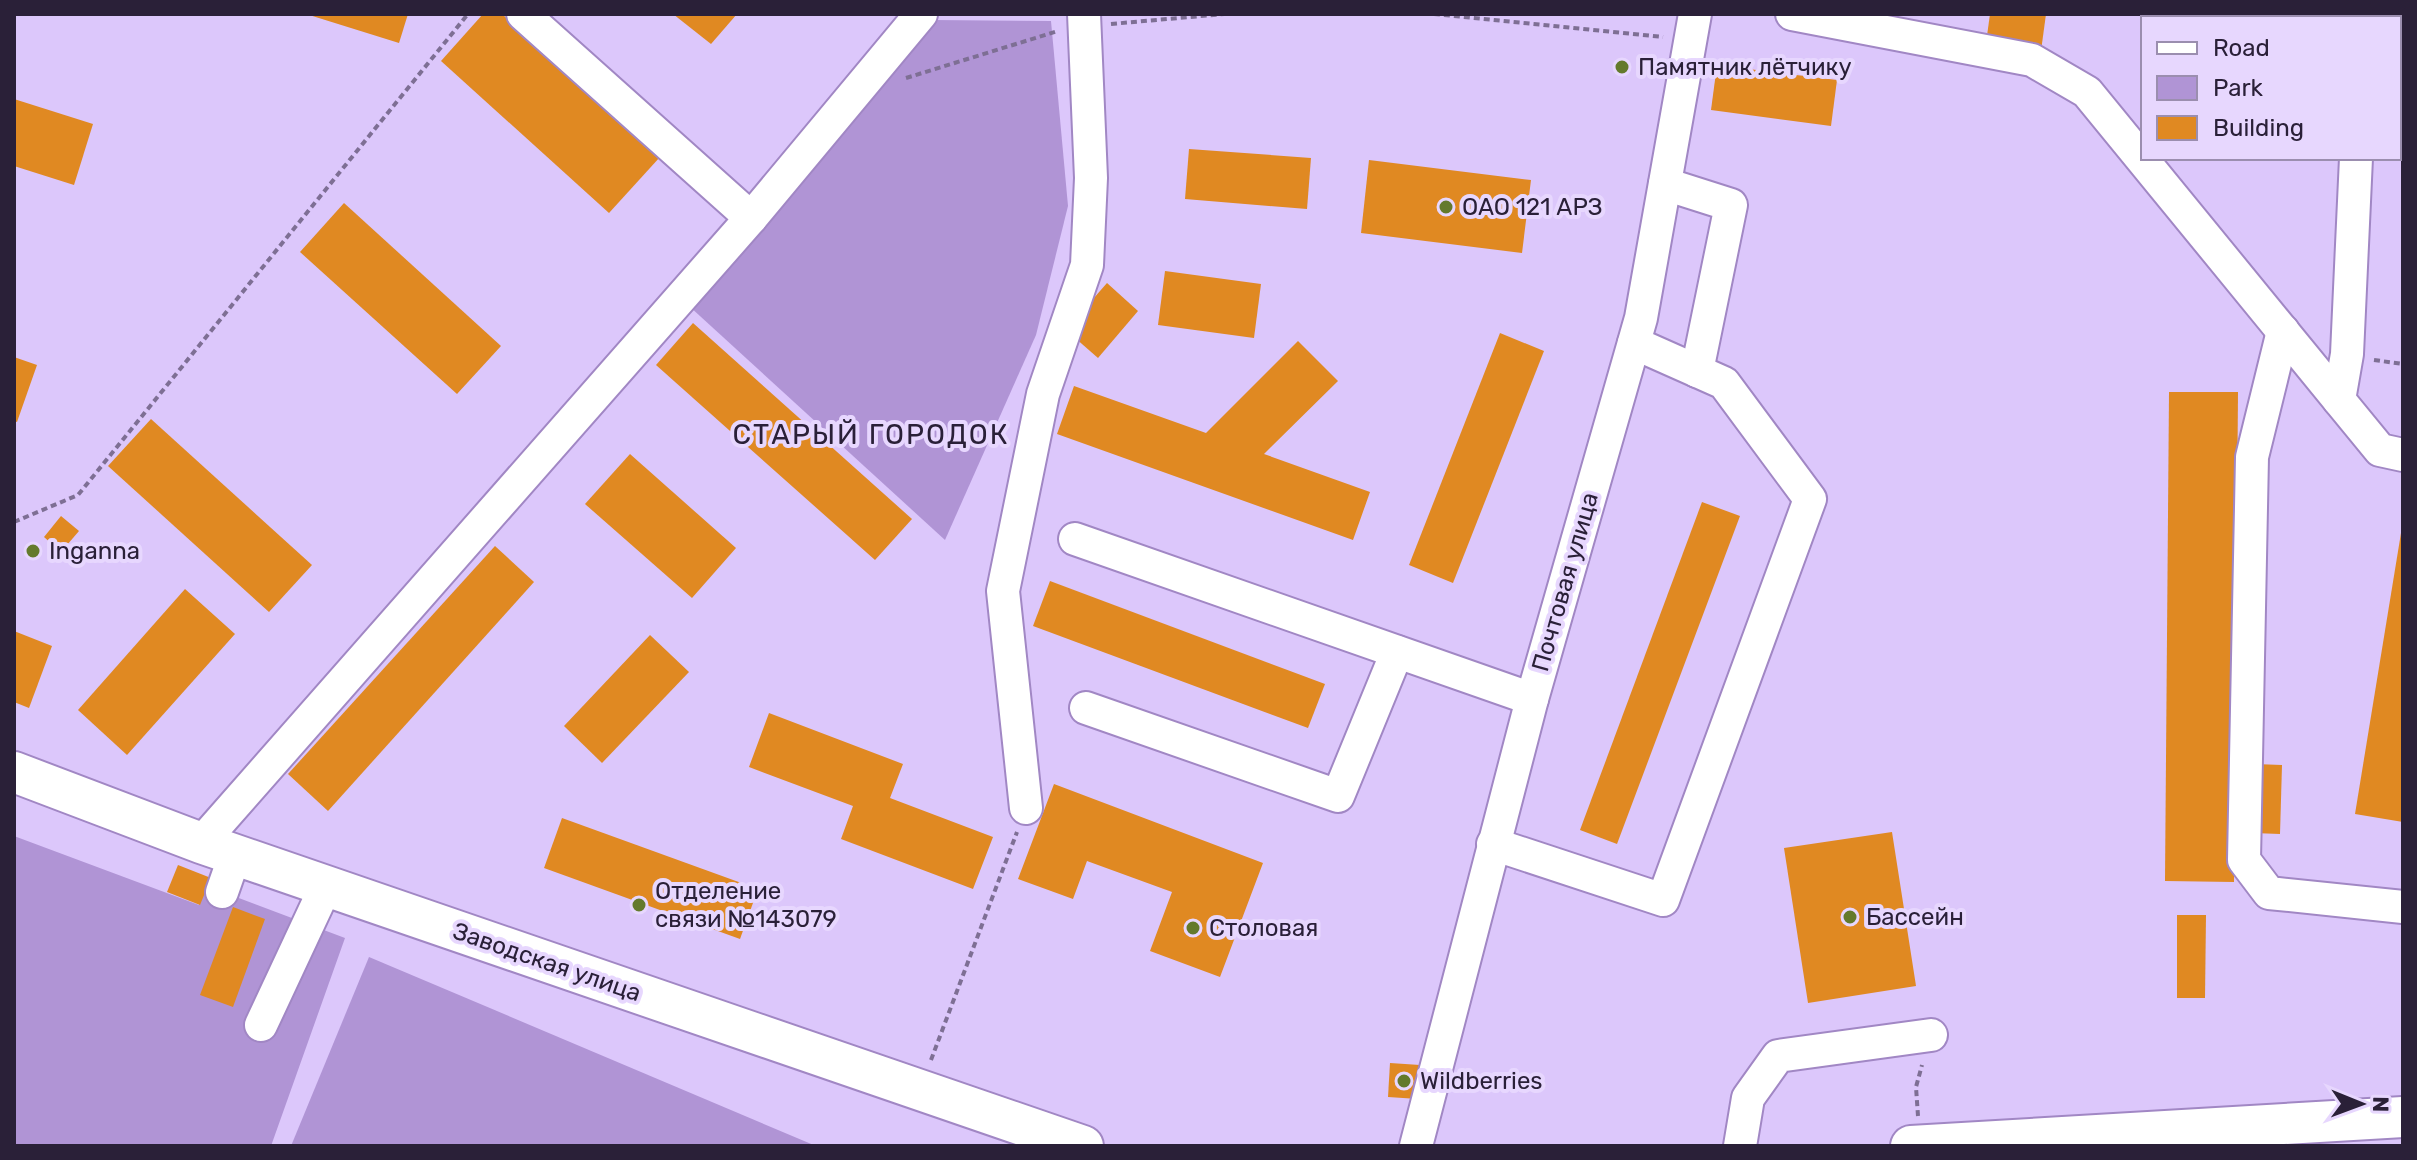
<svg xmlns="http://www.w3.org/2000/svg" width="2417" height="1160" font-family="Rubik,sans-serif">
<style>
.green{fill:#b094d5}
.building{fill:#e08922}
.lines{fill:none;stroke-linecap:round;stroke-linejoin:round}
.minor-casing{stroke:#a187c4;stroke-width:36}
.major-casing{stroke:#a187c4;stroke-width:44}
.path{stroke:#7e6f94;stroke-width:4;stroke-dasharray:6 4;stroke-linecap:butt}
.minor{stroke:#fff;stroke-width:32}
.major{stroke:#fff;stroke-width:40}
.poi-dot{fill:#647a2c;stroke:#e7d7fe;stroke-width:3}
.labels{text-anchor:middle;stroke-width:8;stroke-linejoin:round;paint-order:stroke}
.poi-label{font-size:24px;fill:#2a2038;stroke:#e7d7fe;text-anchor:start}
.street-label{font-size:24px;fill:#2a2038;stroke:#e7d7fe}
.quarter-label{font-size:28px;letter-spacing:2px;fill:#2a2038;stroke:#e7d7fe}
</style>
<rect width="100%" height="100%" fill="#dcc7fb"/>
<!-- green -->
<g class="green">
<polygon points="932,20 1051,21 1068,206 1036,335 945,540 689,306"/>
<polygon points="14,836 199,905 207,886 345,938 271,1146 14,1146"/>
<polygon points="369,957 816,1146 291,1146"/>
</g>
<!-- building -->
<g class="building">
<polygon points="306,14 408,14 399,43"/>
<polygon points="483,14 502,14 660,157 609,213 441,61"/>
<polygon points="673,14 737,14 711,44"/>
<polygon points="1990,14 2046,14 2041,51 1986,43"/>
<polygon points="2225,14 2309,14 2308,18 2225,18"/>
<polygon points="1717,65 1837,80 1831,126 1711,110"/>
<polygon points="14,99 93,124 74,185 14,166"/>
<polygon points="1189,149 1311,158 1307,209 1185,199"/>
<polygon points="1369,160 1531,180 1522,253 1361,233"/>
<polygon points="344,203 501,346 457,394 300,252"/>
<polygon points="1165,271 1261,284 1254,338 1158,325"/>
<polygon points="1107,283 1138,311 1098,358 1066,330"/>
<polygon points="693,323 912,519 875,560 656,365"/>
<polygon points="1500,333 1544,351 1453,583 1409,565"/>
<polygon points="1298,341 1338,381 1264,454 1370,492 1353,540 1057,434 1074,386 1206,433"/>
<polygon points="14,357 37,365 17,422 14,421"/>
<polygon points="2169,392 2238,392 2234,882 2165,881"/>
<polygon points="151,419 312,565 269,612 108,466"/>
<polygon points="630,454 736,548 692,598 585,504"/>
<polygon points="1702,502 1740,516 1617,844 1580,830"/>
<polygon points="61,516 79,531 61,552 44,537"/>
<polygon points="2401,533 2403,533 2403,822 2355,814"/>
<polygon points="495,546 534,582 328,811 288,774"/>
<polygon points="1050,581 1325,684 1308,728 1033,626"/>
<polygon points="185,589 235,634 127,755 78,710"/>
<polygon points="14,631 52,646 29,708 14,702"/>
<polygon points="650,635 689,672 602,763 564,726"/>
<polygon points="769,713 903,764 890,798 993,837 973,889 841,839 853,806 749,767"/>
<polygon points="2255,764 2282,765 2280,834 2253,833"/>
<polygon points="1054,784 1263,863 1220,977 1150,951 1172,892 1087,861 1073,899 1018,879"/>
<polygon points="562,818 758,889 740,939 544,868"/>
<polygon points="1892,832 1916,986 1808,1003 1784,848"/>
<polygon points="178,865 211,878 200,905 167,892"/>
<polygon points="233,907 265,919 233,1007 200,995"/>
<polygon points="2177,915 2206,915 2205,998 2177,998"/>
<polygon points="1390,1063 1420,1065 1418,1099 1388,1097"/>
</g>
<g class="lines">
<defs>
<g id="minor">
<polyline points="523,14 751,218"/>
<polyline points="1792,14 2032,60 2087,92 2339,400"/>
<polyline points="2363,18 2363,14"/>
<polyline points="2399,32 2403,32"/>
<polyline points="2356,158 2347,354 2339,400 2380,450 2403,455"/>
<polyline points="1665,184 1731,205 1697,371"/>
<polyline points="2283,331 2252,457 2244,860 2269,893 2403,907"/>
<polyline points="1075,539 1532,699"/>
<polyline points="1086,708 1338,796 1397,652"/>
<polyline points="1026,808 1003,591 1043,394 1087,265 1091,178 1084,14"/>
<polyline points="201,843 751,218 921,14"/>
<polyline points="1493,844 1663,900 1810,499 1724,383 1634,343"/>
<polyline points="222,892 235,855"/>
<polyline points="261,1025 326,886"/>
<polyline points="1416,1146 1532,699 1641,318 1695,14"/>
<polyline points="1740,1146 1748,1098 1778,1056 1931,1035"/>
</g>
<g id="major">
<polyline points="14,772 201,843 1083,1146"/>
<polyline points="1911,1146 2403,1117"/>
</g>
</defs>
<!-- minor casing -->
<use href="#minor" class="minor-casing"/>
<!-- major casing -->
<use href="#major" class="major-casing"/>
<!-- path -->
<g class="path">
<polyline points="1434,14 1663,37"/>
<polyline points="1111,24 1224,14"/>
<polyline points="906,78 1058,31"/>
<polyline points="2374,360 2403,364"/>
<polyline points="14,522 78,495 468,14"/>
<polyline points="931,1060 1017,832"/>
<polyline points="1918,1116 1916,1087 1922,1065"/>
</g>
<!-- minor -->
<use href="#minor" class="minor"/>
<!-- major -->
<use href="#major" class="major"/>
</g>
<!-- markers -->
<g class="poi-dot">
<circle cx="1622" cy="67" r="8"/>
<circle cx="1446" cy="207" r="8"/>
<circle cx="33" cy="551" r="8"/>
<circle cx="639" cy="905" r="8"/>
<circle cx="1850" cy="917" r="8"/>
<circle cx="1193" cy="928" r="8"/>
<circle cx="1404" cy="1081" r="8"/>
</g>
<g class="labels">
<!-- poi labels -->
<g class="poi-label">
<text x="1638" y="75">Памятник лётчику</text>
<text x="1462" y="215">OAO 121 АРЗ</text>
<text x="49" y="559">Inganna</text>
<text x="655" y="899">Отделение<tspan x="655" dy="28">связи №143079</tspan></text>
<text x="1866" y="925">Бассейн</text>
<text x="1209" y="936">Столовая</text>
<text x="1420" y="1089">Wildberries</text>
</g>
<!-- street labels -->
<g class="street-label">
<text transform="translate(1565 582) rotate(-74)" y="8">Почтовая улица</text>
<text transform="translate(547 962) rotate(19)" y="8">Заводская улица</text>
</g>
<!-- quarter labels -->
<g class="quarter-label">
<text x="871" y="444">СТАРЫЙ ГОРОДОК</text>
</g>
</g>
<!-- border -->
<rect width="2417" height="1160" fill="none" stroke="#2a2038" stroke-width="32"/>
<!-- legend -->
<rect x="2141" y="16" width="260" height="144" fill="#e7d7fe" stroke="#9b8eaf" stroke-width="2"/>
<rect x="2157" y="42" width="40" height="12" fill="#ffffff" stroke="#9b8eaf" stroke-width="2"/>
<text x="2213" y="56" font-size="24" fill="#2a2038">Road</text>
<rect x="2157" y="76" width="40" height="24" fill="#b094d5" stroke="#9b8eaf" stroke-width="2"/>
<text x="2213" y="96" font-size="24" fill="#2a2038">Park</text>
<rect x="2157" y="116" width="40" height="24" fill="#e08922" stroke="#9b8eaf" stroke-width="2"/>
<text x="2213" y="136" font-size="24" fill="#2a2038">Building</text>
<!-- north arrow -->
<g transform="translate(2361 1104) rotate(91)" stroke="#e7d7fe" stroke-width="6" paint-order="stroke">
<path d="M0-6L14 30L0 20L-14 30Z" fill="#2a2038"/>
<text y="-12" font-size="22" font-weight="bold" text-anchor="middle" fill="#2a2038">N</text>
</g>
</svg>
